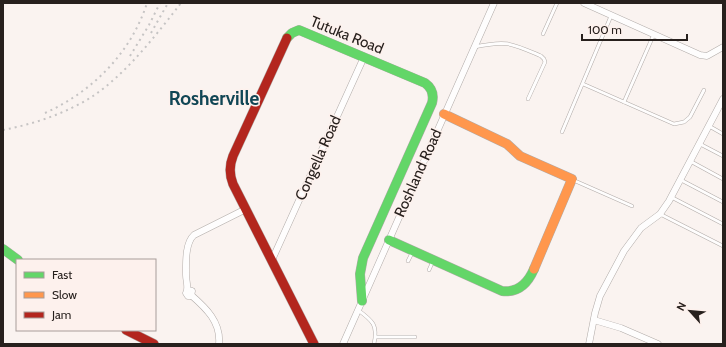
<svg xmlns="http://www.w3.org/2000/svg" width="726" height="347" font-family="Cabin,sans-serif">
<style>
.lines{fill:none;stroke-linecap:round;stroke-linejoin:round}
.lane-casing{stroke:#b1aba8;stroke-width:4}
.street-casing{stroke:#b1aba8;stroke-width:7}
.fast-casing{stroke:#b1aba8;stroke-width:10}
.slow-casing{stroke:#b1aba8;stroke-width:10}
.jam-casing{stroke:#b1aba8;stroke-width:10}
.lane{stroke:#fefdfd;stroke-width:3}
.street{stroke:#fefdfd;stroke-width:6}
.fast{stroke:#63d668;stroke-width:9}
.slow{stroke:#ff974d;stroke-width:9}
.jam{stroke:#b3261e;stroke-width:9}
.rail{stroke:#c6c4c4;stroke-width:2;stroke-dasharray:2 4;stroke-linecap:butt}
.labels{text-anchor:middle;stroke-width:3;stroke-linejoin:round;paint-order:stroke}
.street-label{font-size:15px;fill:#27201d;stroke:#fdf1ed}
.district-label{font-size:19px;font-weight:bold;fill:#104655;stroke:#fdf1ed}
</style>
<rect width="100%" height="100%" fill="#faf3f0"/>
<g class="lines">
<defs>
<g id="lane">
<polyline points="543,34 557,3"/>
<path d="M474 47C507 40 511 43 541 56L544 59 545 62 528 99"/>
<polyline points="583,84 674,124 684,122 690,117 704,90"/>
<polyline points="624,102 654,34"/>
<polyline points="709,126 723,134"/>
<polyline points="562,132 611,16"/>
<polyline points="700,144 723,156"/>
<polyline points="690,161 723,179"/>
<polyline points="573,180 632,206"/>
<polyline points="681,180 723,202"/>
<polyline points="671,197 723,224"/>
<polyline points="660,214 723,246"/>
<polyline points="408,261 413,251"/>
<polyline points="429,270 433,261"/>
<path d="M358 310C373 321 378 325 374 344"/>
<polyline points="376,337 415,337"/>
</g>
<g id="street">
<polyline points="584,3 700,55 707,56 723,47"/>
<polyline points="272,260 364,57"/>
<path d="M188 290 192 291 191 296H188L186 293C189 288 186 281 186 275 186 263 185 243 194 235L246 209"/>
<path d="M191 295C206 308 221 322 219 344"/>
<polyline points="594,320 621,328 658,344"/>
<polyline points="343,344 494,3"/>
<polyline points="589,344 595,313 600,296 624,251 641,228 660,214 669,201 723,99"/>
</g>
<g id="fast">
<path d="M287 38 292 33 299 30 425 83C432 88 434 95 432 103L363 258 360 274 362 301"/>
<path d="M389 240 502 291C518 293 528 283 534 269"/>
<polyline points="3,249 18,260"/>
</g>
<polyline id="slow" points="444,114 507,144 520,156 572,179 534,269"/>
<g id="jam">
<path d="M287 38 233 156C229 166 229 174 233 184L314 344"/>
<polyline points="126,330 154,344"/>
</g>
</defs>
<!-- lane casing -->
<use href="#lane" class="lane-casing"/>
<!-- street casing -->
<use href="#street" class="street-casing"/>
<!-- fast casing -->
<use href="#fast" class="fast-casing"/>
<!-- slow casing -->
<use href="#slow" class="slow-casing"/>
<!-- jam casing -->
<use href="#jam" class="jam-casing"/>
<!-- lane -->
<use href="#lane" class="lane"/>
<!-- street -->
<use href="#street" class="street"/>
<!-- fast -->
<use href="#fast" class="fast"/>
<!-- slow -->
<use href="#slow" class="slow"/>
<!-- jam -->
<use href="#jam" class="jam"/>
<!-- rail -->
<g class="rail">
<polyline points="151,33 168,3"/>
<polyline points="130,56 149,25 160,3"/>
<path d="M45 113C92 92 131 53 147 3"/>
<path d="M3 130C34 124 67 113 93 96 127 73 156 35 181 3"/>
</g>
</g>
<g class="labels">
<!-- street labels -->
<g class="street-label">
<text transform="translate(347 35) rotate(22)" y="5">Tutuka Road</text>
<text transform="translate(318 158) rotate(-66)" y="5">Congella Road</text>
<text transform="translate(418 173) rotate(-66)" y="5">Roshland Road</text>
</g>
<!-- district labels -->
<g class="district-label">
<text x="214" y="105">Rosherville</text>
</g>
</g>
<!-- border -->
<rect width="726" height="347" fill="none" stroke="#27201d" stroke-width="8"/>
<!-- legend -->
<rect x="16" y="259" width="140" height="72" fill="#fdf1ed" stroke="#a79d9a"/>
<rect x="24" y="272" width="20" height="6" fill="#63d668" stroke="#a79d9a"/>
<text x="52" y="279" font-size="12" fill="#27201d">Fast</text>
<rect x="24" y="292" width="20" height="6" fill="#ff974d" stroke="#a79d9a"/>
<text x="52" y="299" font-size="12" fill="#27201d">Slow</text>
<rect x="24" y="312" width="20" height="6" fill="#b3261e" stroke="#a79d9a"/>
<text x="52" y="319" font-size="12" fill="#27201d">Jam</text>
<!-- north arrow -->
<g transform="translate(690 311) rotate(297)" stroke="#fdf1ed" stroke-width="3" paint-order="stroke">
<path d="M0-3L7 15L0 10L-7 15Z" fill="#27201d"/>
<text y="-6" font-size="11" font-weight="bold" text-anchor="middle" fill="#27201d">N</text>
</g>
<!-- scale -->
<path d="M582 34v6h105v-6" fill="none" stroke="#27201d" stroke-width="2"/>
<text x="588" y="34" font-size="12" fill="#27201d" stroke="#fdf1ed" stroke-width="3" paint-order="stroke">100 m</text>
</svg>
